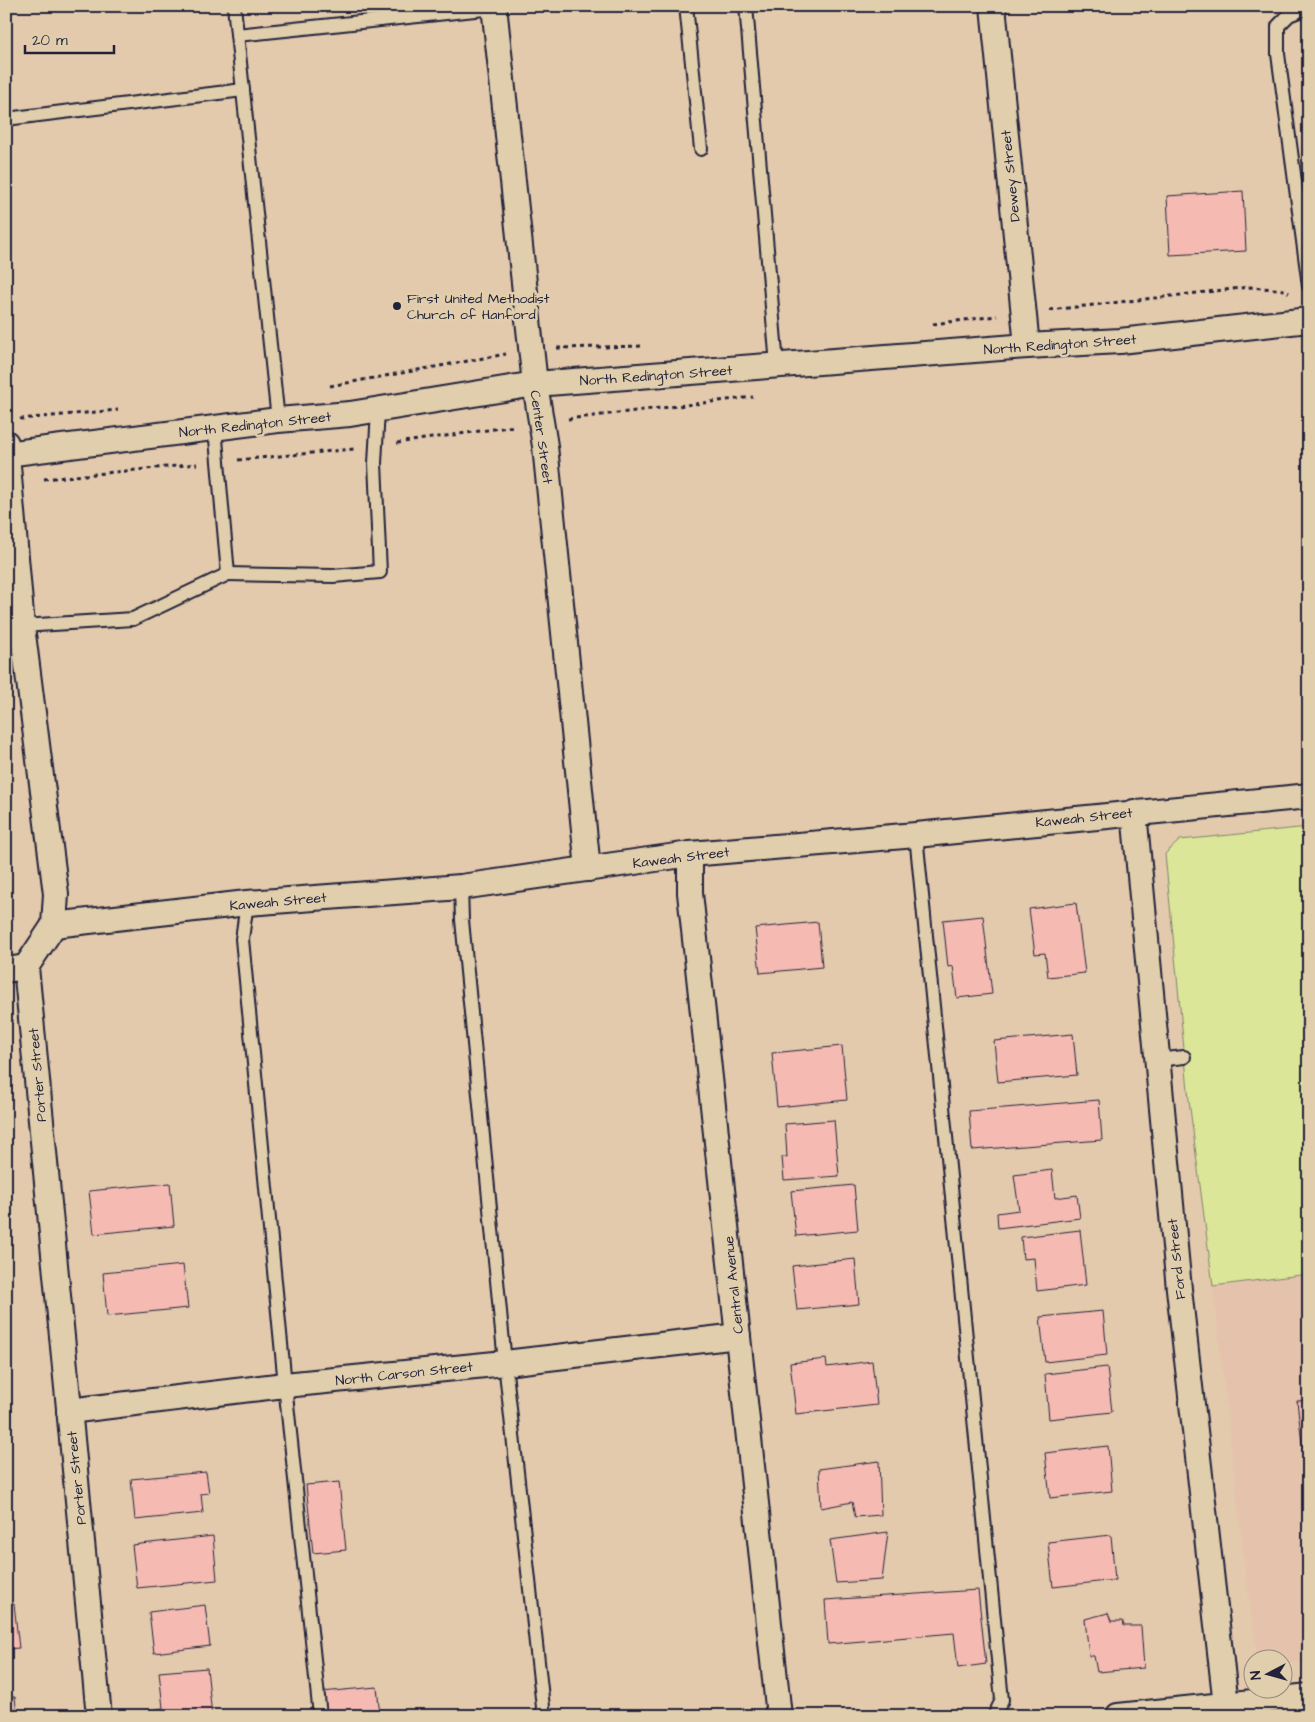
<svg xmlns="http://www.w3.org/2000/svg" width="1315" height="1722" font-family="'Architects Daughter',sans-serif">
<style>
.built{fill:#e5c2ac}
.green{fill:#dbe699;stroke:#7e846a}
.building{fill:#f5bab1;stroke:#22223b}
.lines{fill:none;stroke-linecap:round;stroke-linejoin:round}
.lane-casing{stroke:#22223b;stroke-width:16}
.street-casing{stroke:#22223b;stroke-width:28}
.path{stroke:#22223b;stroke-width:3;stroke-dasharray:4 4;stroke-linecap:butt}
.lane{stroke:#e0ceac;stroke-width:12}
.street{stroke:#e0ceac;stroke-width:24}
.poi-dot{fill:#22223b;stroke:#e0ceac;stroke-width:2}
.labels{text-anchor:middle;stroke-width:5;stroke-linejoin:round;paint-order:stroke}
.street-label{font-size:14px;fill:#22223b;stroke:#e0ceac}
.poi-label{font-size:14px;fill:#22223b;stroke:#e0ceac;text-anchor:start}
</style>
<rect width="100%" height="100%" fill="#e4caad"/>
<filter id="ink" filterUnits="userSpaceOnUse"><feTurbulence type="fractalNoise" baseFrequency=".02" numOctaves="2"/><feDisplacementMap in="SourceGraphic" scale="10" xChannelSelector="R" yChannelSelector="G"/><feConvolveMatrix kernelMatrix="1 2 1 2 8 2 1 2 1" color-interpolation-filters="sRGB"/></filter>
<g filter="url(#ink)">
<!-- built -->
<polygon class="built" points="1309,1274 1309,1662 1283,1663 1282,1660 1258,1659 1247,1586 1213,1286"/>
<!-- green -->
<polygon class="green" points="1309,827 1309,1274 1213,1286 1189,1100 1165,854 1180,840"/>
<!-- building -->
<g class="building">
<polygon points="1243,191 1246,251 1170,255 1167,196"/>
<polygon points="1076,903 1085,973 1048,977 1045,953 1035,954 1029,909"/>
<polygon points="983,916 992,994 957,998 953,966 948,967 943,920"/>
<polygon points="818,922 822,967 760,973 755,928"/>
<polygon points="1073,1034 1077,1075 998,1082 994,1041"/>
<polygon points="842,1046 847,1100 777,1107 772,1053"/>
<polygon points="1099,1100 1102,1140 972,1150 969,1111"/>
<polygon points="834,1120 839,1176 784,1180 782,1157 787,1157 785,1124"/>
<polygon points="1052,1170 1055,1198 1077,1195 1080,1218 998,1228 997,1213 1019,1210 1014,1175"/>
<polygon points="170,1183 174,1226 94,1234 89,1191"/>
<polygon points="854,1185 858,1230 796,1236 791,1191"/>
<polygon points="1080,1230 1086,1285 1037,1291 1034,1258 1023,1259 1021,1237"/>
<polygon points="855,1259 859,1304 797,1310 792,1266"/>
<polygon points="183,1265 188,1308 107,1316 103,1273"/>
<polygon points="1103,1311 1107,1355 1045,1362 1040,1317"/>
<polygon points="826,1359 827,1367 872,1361 877,1405 796,1414 790,1363"/>
<polygon points="1107,1367 1112,1412 1049,1419 1045,1374"/>
<polygon points="1309,1400 1309,1503 1297,1401"/>
<polygon points="1108,1446 1112,1491 1050,1498 1045,1453"/>
<polygon points="879,1461 881,1515 855,1517 852,1502 821,1508 819,1469"/>
<polygon points="206,1472 209,1493 201,1494 203,1513 135,1520 131,1479"/>
<polygon points="339,1482 346,1550 313,1553 306,1485"/>
<polygon points="888,1532 882,1580 836,1583 830,1540"/>
<polygon points="1111,1535 1115,1580 1053,1587 1048,1542"/>
<polygon points="213,1536 217,1580 137,1588 132,1545"/>
<polygon points="978,1590 986,1664 958,1668 954,1633 828,1644 825,1600"/>
<polygon points="14,1604 19,1648 6,1649 6,1605"/>
<polygon points="205,1605 210,1646 154,1653 149,1612"/>
<polygon points="1108,1613 1111,1621 1123,1621 1124,1626 1141,1626 1144,1668 1097,1672 1094,1656 1089,1656 1085,1619"/>
<polygon points="207,1668 212,1716 157,1716 156,1709 163,1708 159,1672"/>
<polygon points="377,1687 380,1716 323,1716 321,1692"/>
<polygon points="6,1697 15,1697 17,1716 6,1716"/>
</g>
<g class="lines">
<defs>
<g id="lane">
<polyline points="234,6 278,420"/>
<polyline points="686,6 701,149"/>
<polyline points="746,6 777,365"/>
<polyline points="1309,7 1289,15 1278,26 1278,54 1309,286"/>
<polyline points="237,35 494,8"/>
<polyline points="6,119 243,90"/>
<polyline points="228,574 333,576 380,572 375,463 378,410"/>
<polyline points="22,626 133,619 228,574 215,428"/>
<polyline points="916,835 1002,1700 994,1716"/>
<polyline points="461,887 462,920 505,1363 544,1716"/>
<polyline points="247,903 242,939 285,1385 320,1716"/>
<polyline points="1157,1060 1184,1057"/>
</g>
<g id="street">
<polyline points="494,6 535,384 545,446 588,869"/>
<polyline points="993,6 1027,346"/>
<polyline points="6,443 22,626 56,894 54,925 26,967 99,1716"/>
<polyline points="6,454 278,420 350,414 535,384 1027,346 1120,341 1309,320"/>
<polyline points="1134,812 1179,1289 1226,1705"/>
<polyline points="690,854 690,893 779,1716"/>
<polyline points="54,925 247,903 461,887 690,854 916,835 1309,796"/>
<polyline points="6,970 26,967"/>
<polyline points="69,1411 285,1385 505,1363 738,1336"/>
<polyline points="1118,1716 1309,1696"/>
</g>
</defs>
<!-- lane casing -->
<use href="#lane" class="lane-casing"/>
<!-- street casing -->
<use href="#street" class="street-casing"/>
<!-- path -->
<g class="path">
<polyline points="1050,310 1250,287 1285,290 1289,293"/>
<polyline points="933,324 997,316"/>
<polyline points="557,348 643,346"/>
<polyline points="330,386 506,354"/>
<polyline points="20,419 118,410"/>
<polyline points="568,419 753,397"/>
<polyline points="397,443 515,426"/>
<polyline points="238,460 354,449"/>
<polyline points="44,479 197,464"/>
</g>
<!-- lane -->
<use href="#lane" class="lane"/>
<!-- street -->
<use href="#street" class="street"/>
</g>
</g>
<!-- markers -->
<circle class="poi-dot" cx="397" cy="306" r="5"/>
<g class="labels">
<!-- street labels -->
<g class="street-label">
<text transform="translate(1010 176) rotate(-96)" y="5">Dewey Street</text>
<text transform="translate(1060 344) rotate(-4)" y="5">North Redington Street</text>
<text transform="translate(656 375) rotate(-4)" y="5">North Redington Street</text>
<text transform="translate(255 424) rotate(-6)" y="5">North Redington Street</text>
<text transform="translate(542 437) rotate(82)" y="5">Center Street</text>
<text transform="translate(1084 817) rotate(-6)" y="5">Kaweah Street</text>
<text transform="translate(681 857) rotate(-7)" y="5">Kaweah Street</text>
<text transform="translate(278 901) rotate(-5)" y="5">Kaweah Street</text>
<text transform="translate(37 1075) rotate(-95)" y="5">Porter Street</text>
<text transform="translate(1176 1259) rotate(-96)" y="5">Ford Street</text>
<text transform="translate(733 1285) rotate(-96)" y="5">Central Avenue</text>
<text transform="translate(404 1373) rotate(-6)" y="5">North Carson Street</text>
<text transform="translate(76 1478) rotate(-96)" y="5">Porter Street</text>
</g>
<!-- poi labels -->
<g class="poi-label">
<text x="407" y="303">First United Methodist<tspan x="407" dy="16">Church of Hanford</tspan></text>
</g>
</g>
<!-- margin -->
<rect width="1315" height="1722" fill="none" stroke="#e0ceac" stroke-width="25"/>
<rect x="12" y="12" width="1290" height="1697" fill="none" stroke="#22223b" stroke-width="2" filter="url(#ink)"/>
<!-- north arrow -->
<g transform="translate(1268 1674) rotate(264)"><circle r="24" fill="#e0ceac" stroke="#94897f"/>
<path d="M0-4L9 19L0 12L-9 19Z" fill="#22223b"/>
<text y="-8" font-size="14" font-weight="bold" text-anchor="middle" fill="#22223b">N</text>
</g>
<!-- scale -->
<path d="M25 45v8h89v-8" fill="none" stroke="#22223b" stroke-width="2.5"/>
<text x="32" y="45" font-size="15" fill="#22223b" stroke="#e0ceac" stroke-width="4" paint-order="stroke">20 m</text>
</svg>
